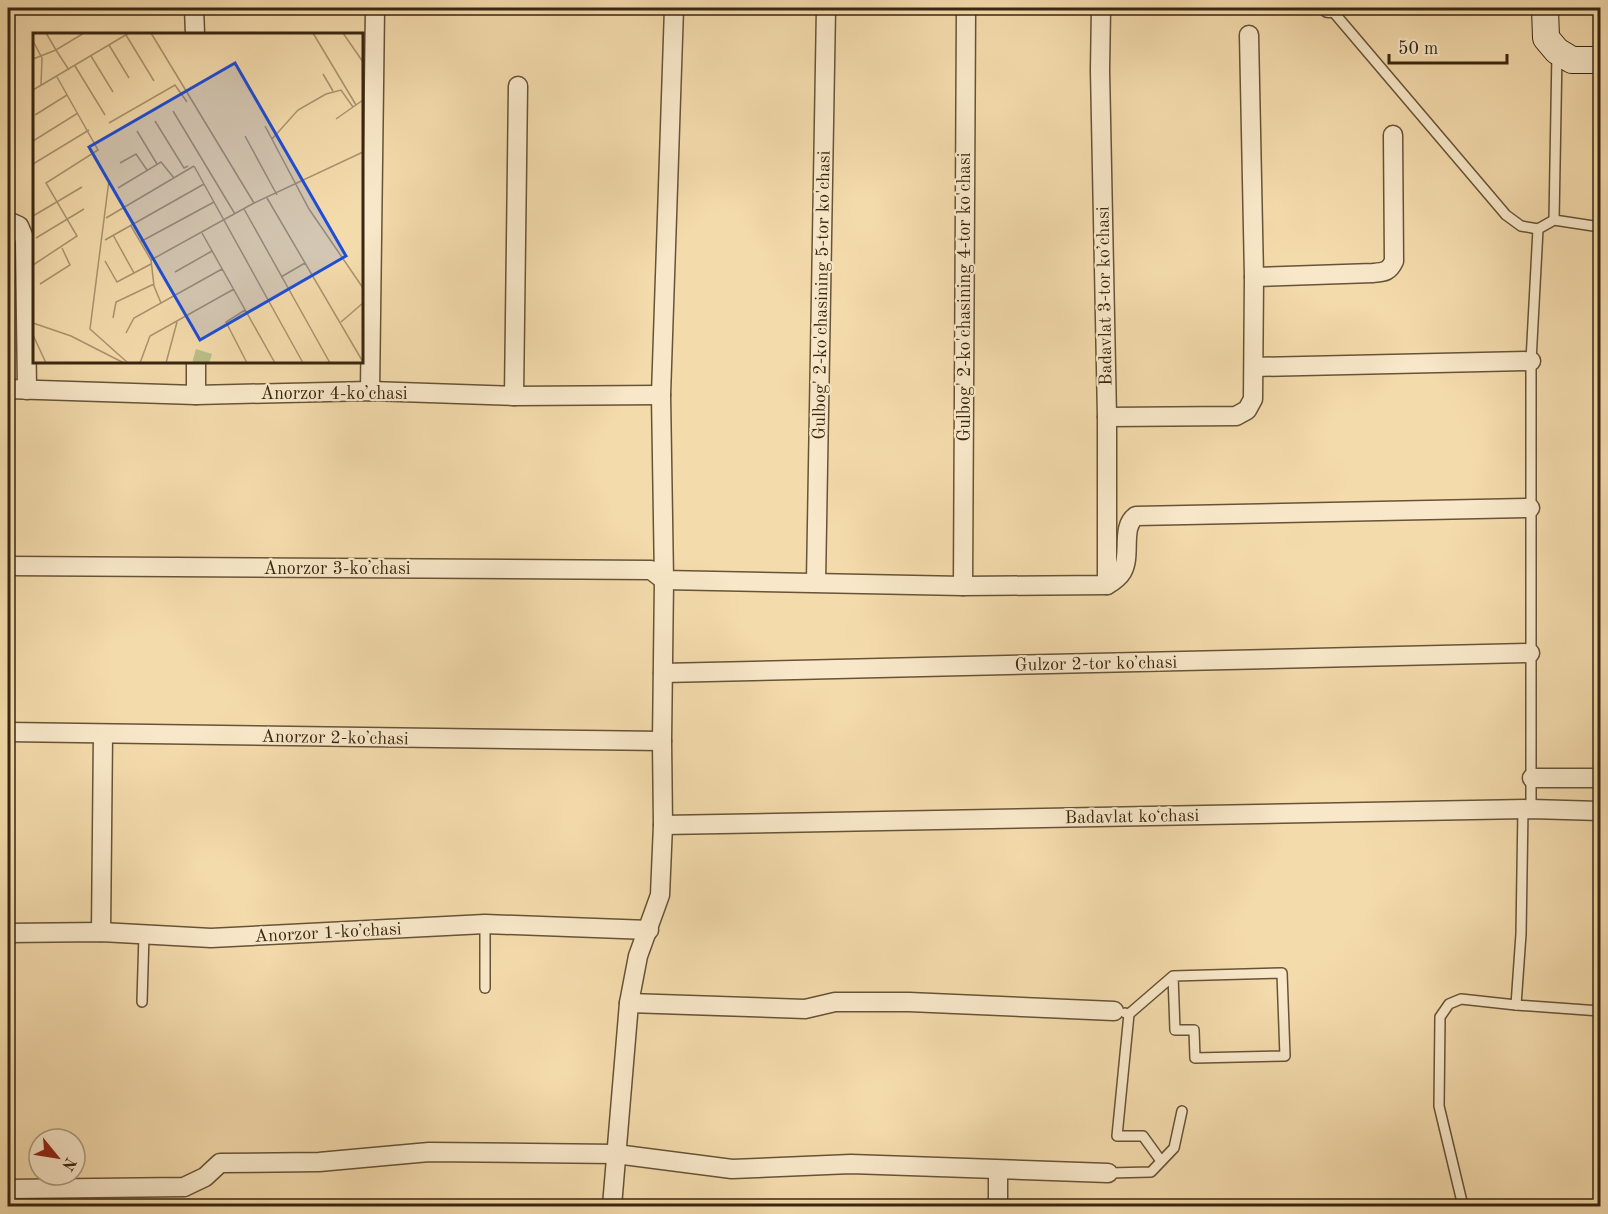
<svg xmlns="http://www.w3.org/2000/svg" width="1608" height="1214" font-family="'Old Standard TT',serif">
<style>
.lines{fill:none;stroke-linecap:round;stroke-linejoin:round}
.lane-casing{stroke:#675337;stroke-width:12}
.street-casing{stroke:#675337;stroke-width:21}
.secondary-casing{stroke:#382610;stroke-width:28}
.lane{stroke:#f8e8c9;stroke-width:9}
.street{stroke:#f8e8c9;stroke-width:18}
.secondary{stroke:#f8e8c9;stroke-width:26}
.labels{text-anchor:middle;stroke-width:4.5;stroke-linejoin:round;paint-order:stroke}
.street-label{font-size:18px;fill:#382610;stroke:#f8e8c9}
.inset-road{fill:none;stroke:#a9936e;stroke-width:1.5}
.view{fill:#1d4ed8;fill-opacity:0.15;stroke:#1d4ed8;stroke-width:3}
.inset-edge{fill:none;stroke:#382610;stroke-width:3}
</style>
<rect width="100%" height="100%" fill="#f4dbac"/>
<filter id="stains"><feTurbulence type="fractalNoise" baseFrequency=".00333" numOctaves="4"/><feColorMatrix values="0 0 0 0 .2 0 0 0 0 .09 0 0 0 0 .02 0 0 0 .5 -.17"/></filter>
<radialGradient id="worn" r=".72"><stop offset=".6" stop-color="#630" stop-opacity="0"/><stop offset="1" stop-color="#630" stop-opacity=".3"/></radialGradient>
<g class="lines">
<defs>
<g id="lane">
<polyline points="1330,8 1506,215 1521,226 1538,229"/>
<polyline points="1554,220 1557,53"/>
<polyline points="1531,809 1531,361 1538,229 1554,220 1600,227"/>
<polyline points="485,924 485,988"/>
<polyline points="142,1002 144,934"/>
<polyline points="1516,1005 1600,1011"/>
<polyline points="1125,1013 1129,1014 1117,1136 1143,1136 1161,1161"/>
<polyline points="1129,1014 1173,976 1282,973 1285,1056 1195,1058 1194,1030 1175,1030 1173,976"/>
<polyline points="1108,1173 1151,1172 1174,1148 1182,1111"/>
<polyline points="1463,1206 1439,1106 1440,1017 1449,1004 1461,999 1516,1005 1521,934 1523,809"/>
</g>
<g id="street">
<polyline points="194,8 195,34"/>
<polyline points="1101,8 1100,70 1107,417 1107,585"/>
<polyline points="1328,8 1330,8"/>
<polyline points="8,221 19,226 25,240 27,390"/>
<path d="M1254 277 1373 273C1384 272 1389 272 1394 261L1393 135"/>
<polyline points="196,362 196,395"/>
<polyline points="1254,367 1531,361"/>
<polyline points="8,389 196,395 370,391 514,396 661,395"/>
<polyline points="370,391 375,8"/>
<polyline points="514,396 518,86"/>
<polyline points="1107,417 1236,416 1247,410 1253,399 1254,277 1249,35"/>
<path d="M8 566 651 570 664 580 963 586 1107 585C1112 582 1119 577 1122 572 1132 556 1120 527 1136 516L1530 508"/>
<polyline points="816,582 826,8"/>
<polyline points="963,586 966,8"/>
<polyline points="663,673 1530,653"/>
<polyline points="8,732 662,741"/>
<polyline points="1532,778 1600,778"/>
<polyline points="663,825 1531,809 1600,811"/>
<polyline points="101,932 103,734"/>
<polyline points="8,933 101,932 211,938 485,924 649,930"/>
<polyline points="629,1003 805,1009 835,1002 909,1002 1114,1011"/>
<polyline points="998,1170 998,1206"/>
<polyline points="8,1189 184,1187 205,1177 220,1163 319,1162 429,1152 616,1154 732,1169 851,1164 1108,1173"/>
<polyline points="612,1206 629,1003 638,956 660,895 663,825 662,741 664,580 661,395 674,8"/>
</g>
<polyline id="secondary" points="1545,8 1546,38 1557,51 1572,60 1600,60"/>
</defs>
<!-- lane casing -->
<use href="#lane" class="lane-casing"/>
<!-- street casing -->
<use href="#street" class="street-casing"/>
<!-- secondary casing -->
<use href="#secondary" class="secondary-casing"/>
<!-- lane -->
<use href="#lane" class="lane"/>
<!-- street -->
<use href="#street" class="street"/>
<!-- secondary -->
<use href="#secondary" class="secondary"/>
</g>
<g class="labels">
<!-- street labels -->
<g class="street-label">
<text transform="translate(821 295) rotate(-89)" y="6">Gulbog' 2-ko'chasining 5-tor ko'chasi</text>
<text transform="translate(1104 296) rotate(-91)" y="6">Badavlat 3-tor koʼchasi</text>
<text transform="translate(964 297) rotate(-90)" y="6">Gulbog' 2-ko'chasining 4-tor ko'chasi</text>
<text x="334" y="399">Аnorzor 4-koʼchasi</text>
<text x="337" y="574">Аnorzor 3-koʼchasi</text>
<text transform="translate(1096 663) rotate(-1)" y="6">Gulzor 2-tor koʼchasi</text>
<text transform="translate(335 737) rotate(1)" y="6">Аnorzor 2-koʼchasi</text>
<text transform="translate(1132 816) rotate(-1)" y="6">Badavlat koʻchasi</text>
<text transform="translate(328 932) rotate(-3)" y="6">Аnorzor 1-koʼchasi</text>
</g>
</g>
<!-- overview -->
<g transform="translate(33 33)">
<rect width="330" height="330" fill="#f4dbac"/>
<path d="M163 316 179 321 176 330H159Z" fill="#bac08a"/>
<path class="inset-road" d="M13 0 23 17 51 0M118 0 221 170M280 0 323 72M310 0 330 29M93 2 121 48M0 8 9 25 8 52M76 12 96 45M58 23 80 59M0 26 23 17 36 37M42 33 72 82M290 41 300 58M0 57 96 0M140 78 202 181M2 82 34 62M303 86 330 67M122 88 151 135 155 133M76 90 142 52 154 69M232 93 276 176 330 255M104 98 124 131M212 103 244 162M239 106 265 77 293 61 308 57 320 74M0 108 45 80M87 130 103 121 114 137M0 131 56 97M161 133 270 330M76 147 57 296 95 330M85 155 128 129 141 145M234 165 330 329M211 176 297 330M0 183 49 154M73 185 161 133M98 193 118 227 121 253 128 270M169 200 242 330M80 202 101 240M3 205 51 176M72 207 171 151M107 209 181 169M118 227 221 170 330 119M72 228 84 249 118 231M0 232 44 203 13 150 65 117 24 44M142 239 179 218M248 244 272 230M7 251 37 232 29 215M212 277 193 289 214 330M80 285 83 269 121 251M308 289 330 270M0 290 38 303 91 330M93 300 101 285 189 236M0 302 13 330M107 330 117 303 201 256M133 330 144 289"/>
<path class="view" d="M202 30 313 223 167 307 56 114Z"/>
<rect width="330" height="330" class="inset-edge"/>
</g>
<!-- margin -->
<rect width="1608" height="1214" fill="none" stroke="#f4dbac" stroke-width="30"/>
<rect x="9" y="9" width="1590" height="1196" fill="none" stroke="#382610" stroke-width="3"/>
<rect x="15" y="15" width="1578" height="1184" fill="none" stroke="#382610" stroke-width="1.5"/>
<!-- north arrow -->
<g transform="translate(57 1157) rotate(120)"><circle r="28" fill="#f8e8c9" stroke="#ab9a7f" stroke-width="1.5"/>
<path d="M0-4.5L10 22L0 15L-10 22Z" fill="#8f2418"/>
<text y="-9" font-size="16" font-weight="bold" text-anchor="middle" fill="#382610">N</text>
</g>
<!-- scale -->
<path d="M1389 54v9h118v-9" fill="none" stroke="#382610" stroke-width="3"/>
<text x="1398" y="54" font-size="18" fill="#382610" stroke="#f8e8c9" stroke-width="4.5" paint-order="stroke">50 m</text>
<rect width="100%" height="100%" filter="url(#stains)"/>
<rect width="100%" height="100%" fill="url(#worn)"/>
</svg>
